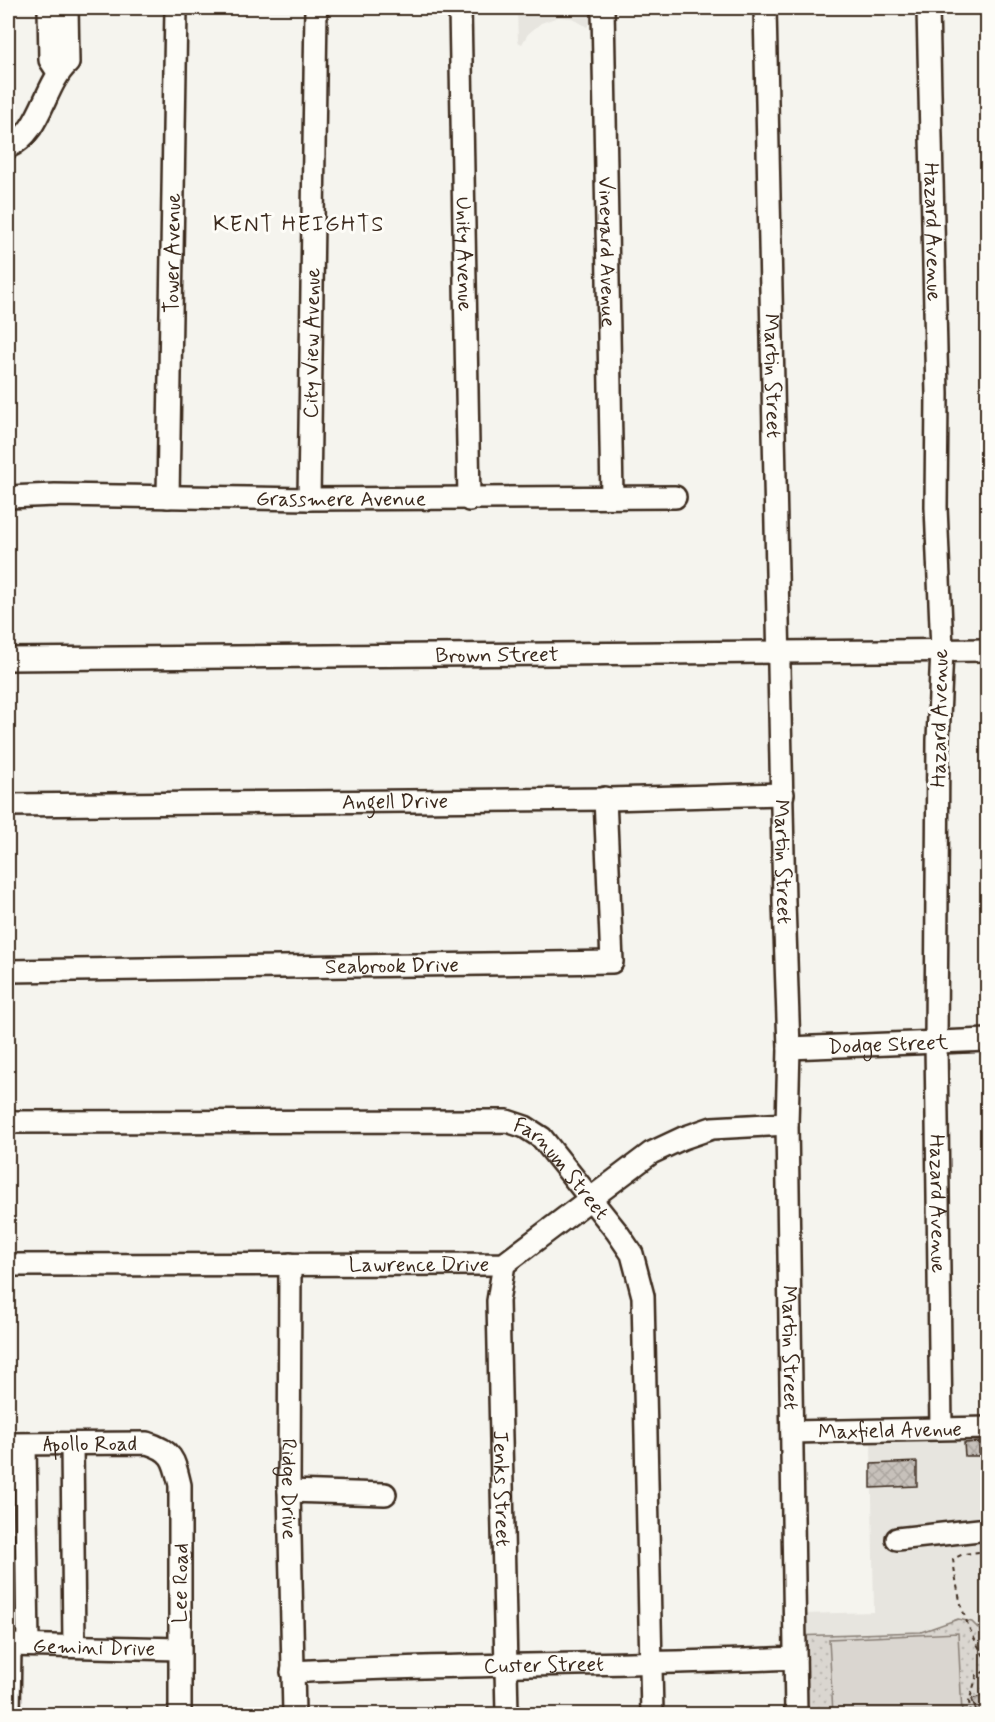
<svg xmlns="http://www.w3.org/2000/svg" width="995" height="1722" font-family="Mynerve,sans-serif">
<style>
.built{fill:#e7e5df}
.green{fill:url(#green-dots);stroke:#8a8077;stroke-width:1.5}
.pitch{fill:#dad6d0;stroke:#8a8077;stroke-width:1.5}
.building{fill:url(#building-cross-hatch);stroke:#3b2a1e;stroke-width:1.5}
.lines{fill:none;stroke-linecap:round;stroke-linejoin:round}
.minor-casing{stroke:#3b2a1e;stroke-width:26}
.path{stroke:#3b2a1e;stroke-width:2;stroke-dasharray:4.5 4.5;stroke-linecap:butt}
.minor{stroke:#fdfcf7;stroke-width:21}
.labels{text-anchor:middle;stroke-width:6;stroke-linejoin:round;paint-order:stroke}
.street-label{font-size:21px;fill:#3b2a1e;stroke:#fdfcf7}
.neighbourhood-label{font-size:22px;letter-spacing:1.5px;fill:#3b2a1e;stroke:#fdfcf7}
</style>
<defs>
<pattern id="green-dots" width="8" height="8" patternUnits="userSpaceOnUse" patternTransform="scale(1.5)"><rect width="8" height="8" fill="#dad6d0"/><path d="M2 2h.1M6 6h.1" fill="none" stroke="#bcb8b2" stroke-width="1.8" stroke-linecap="round"/></pattern>
<pattern id="building-cross-hatch" width="8" height="8" patternUnits="userSpaceOnUse" patternTransform="scale(1.5)"><rect width="8" height="8" fill="#c7c1bb"/><path d="M0 0l8 8M0 8l8-8" fill="none" stroke="#aca6a0"/></pattern>
</defs>
<rect width="100%" height="100%" fill="#f5f4ee"/>
<filter id="ink" filterUnits="userSpaceOnUse"><feTurbulence type="fractalNoise" baseFrequency=".0167" numOctaves="2"/><feDisplacementMap in="SourceGraphic" scale="12" xChannelSelector="R" yChannelSelector="G"/><feConvolveMatrix kernelMatrix="1 2 1 2 8 2 1 2 1" color-interpolation-filters="sRGB"/></filter>
<g filter="url(#ink)">
<!-- built -->
<g class="built">
<polygon points="517,8 601,8 587,27 572,18 558,17 541,23 528,34 522,44 518,42"/>
<polygon points="987,1439 987,1714 803,1714 802,1614 874,1612 871,1441"/>
</g>
<!-- green -->
<polygon class="green" points="958,1619 972,1622 987,1637 987,1714 795,1714 793,1636 921,1632"/>
<!-- pitch -->
<polygon class="pitch" points="958,1633 962,1714 833,1714 829,1639"/>
<!-- building -->
<g class="building">
<polygon points="979,1442 979,1456 965,1456 964,1443"/>
<polygon points="917,1462 917,1486 871,1488 871,1464"/>
<polygon points="987,1694 987,1714 977,1714 972,1699"/>
</g>
<g class="lines">
<defs>
<g id="minor">
<polyline points="49,8 50,60 58,72"/>
<path id="s1" d="M460 8 469 500"/>
<path id="s2" d="M603 8 612 497"/>
<path id="s3" d="M765 8 784 902 789 1048 787 1124 796 1714"/>
<path id="s4" d="M928 8 937 394 936 507 942 650 938 740 936 1041 941 1428"/>
<path d="M8 147C42 132 43 86 68 63L67 8"/>
<path id="s5" d="M8 497 55 495 309 499 675 497"/>
<path id="s6" d="M168 497 176 8"/>
<path id="s7" d="M309 499 316 8"/>
<path id="s8" d="M8 659 988 650"/>
<path id="s9" d="M8 805 609 799 783 794"/>
<path id="s10" d="M8 971 612 962 605 798"/>
<path id="s11" d="M789 1048 988 1040"/>
<path id="s12" d="M8 1122 507 1121 525 1127 542 1138 617 1232 632 1254 643 1296 652 1714"/>
<path id="s13" d="M290 1264 289 1491 294 1714"/>
<path id="s14" d="M504 1264 498 1301 507 1714"/>
<path id="s15" d="M8 1265 504 1264 651 1153 683 1138 712 1128 787 1124"/>
<path id="s16" d="M792 1432 988 1428"/>
<path id="s17" d="M8 1444 147 1443C173 1451 174 1460 180 1485V1714"/>
<polyline points="72,1444 74,1646"/>
<polyline points="25,1445 28,1645"/>
<polyline points="289,1491 385,1494"/>
<polyline points="897,1539 988,1529"/>
<path id="s18" d="M8 1645 179 1649"/>
<path id="s19" d="M292 1672C459 1663 627 1666 795 1658"/>
<polyline points="9,1714 10,1645"/>
</g>
</defs>
<!-- minor casing -->
<use href="#minor" class="minor-casing"/>
<!-- path -->
<g class="path">
<path d="M988 1551 963 1554 953 1559C959 1605 964 1623 988 1663"/>
<polyline points="971,1714 969,1702 977,1675 988,1670"/>
</g>
<!-- minor -->
<use href="#minor" class="minor"/>
</g>
</g>
<g class="labels">
<!-- street labels -->
<g class="street-label">
<text dy="7" stroke="none"><textPath href="#s4" startOffset="224">Hazard Avenue</textPath></text>
<text dy="7" stroke="none"><textPath href="#s6" startOffset="244">Tower Avenue</textPath></text>
<text dy="7" stroke="none"><textPath href="#s2" startOffset="244">Vineyard Avenue</textPath></text>
<text dy="7" stroke="none"><textPath href="#s1" startOffset="246">Unity Avenue</textPath></text>
<text dy="7" stroke="none"><textPath href="#s7" startOffset="156">City View Avenue</textPath></text>
<text dy="7" stroke="none"><textPath href="#s3" startOffset="368">Martin Street</textPath></text>
<text dy="7" stroke="none"><textPath href="#s5" startOffset="333">Grassmere Avenue</textPath></text>
<text dy="7" stroke="none"><textPath href="#s8" startOffset="489">Brown Street</textPath></text>
<text transform="translate(939 718) rotate(-89)" y="7">Hazard Avenue</text>
<text dy="7" stroke="none"><textPath href="#s9" startOffset="387">Angell Drive</textPath></text>
<text dy="7" stroke="none"><textPath href="#s3" startOffset="854">Martin Street</textPath></text>
<text dy="7" stroke="none"><textPath href="#s10" startOffset="384">Seabrook Drive</textPath></text>
<text dy="7" stroke="none"><textPath href="#s11" startOffset="99">Dodge Street</textPath></text>
<text dy="7" stroke="none"><textPath href="#s12" startOffset="573">Farnum Street</textPath></text>
<text dy="7" stroke="none"><textPath href="#s4" startOffset="1196">Hazard Avenue</textPath></text>
<text dy="7" stroke="none"><textPath href="#s15" startOffset="411">Lawrence Drive</textPath></text>
<text dy="7" stroke="none"><textPath href="#s3" startOffset="1340">Martin Street</textPath></text>
<text dy="7" stroke="none"><textPath href="#s16" startOffset="98">Maxfield Avenue</textPath></text>
<text dy="7" stroke="none"><textPath href="#s17" startOffset="82">Apollo Road</textPath></text>
<text dy="7" stroke="none"><textPath href="#s13" startOffset="225">Ridge Drive</textPath></text>
<text dy="7" stroke="none"><textPath href="#s14" startOffset="225">Jenks Street</textPath></text>
<text transform="translate(180 1583) rotate(-89)" y="7">Lee Road</text>
<text dy="7" stroke="none"><textPath href="#s18" startOffset="86">Gemini Drive</textPath></text>
<text dy="7" stroke="none"><textPath href="#s19" startOffset="252">Custer Street</textPath></text>
</g>
<!-- neighbourhood labels -->
<g class="neighbourhood-label">
<text x="299" y="231">KENT HEIGHTS</text>
</g>
</g>
<!-- margin -->
<rect width="995" height="1722" fill="none" stroke="#fdfcf7" stroke-width="30"/>
<rect x="15" y="15" width="965" height="1692" fill="none" stroke="#3b2a1e" stroke-width="2" filter="url(#ink)"/>
</svg>
